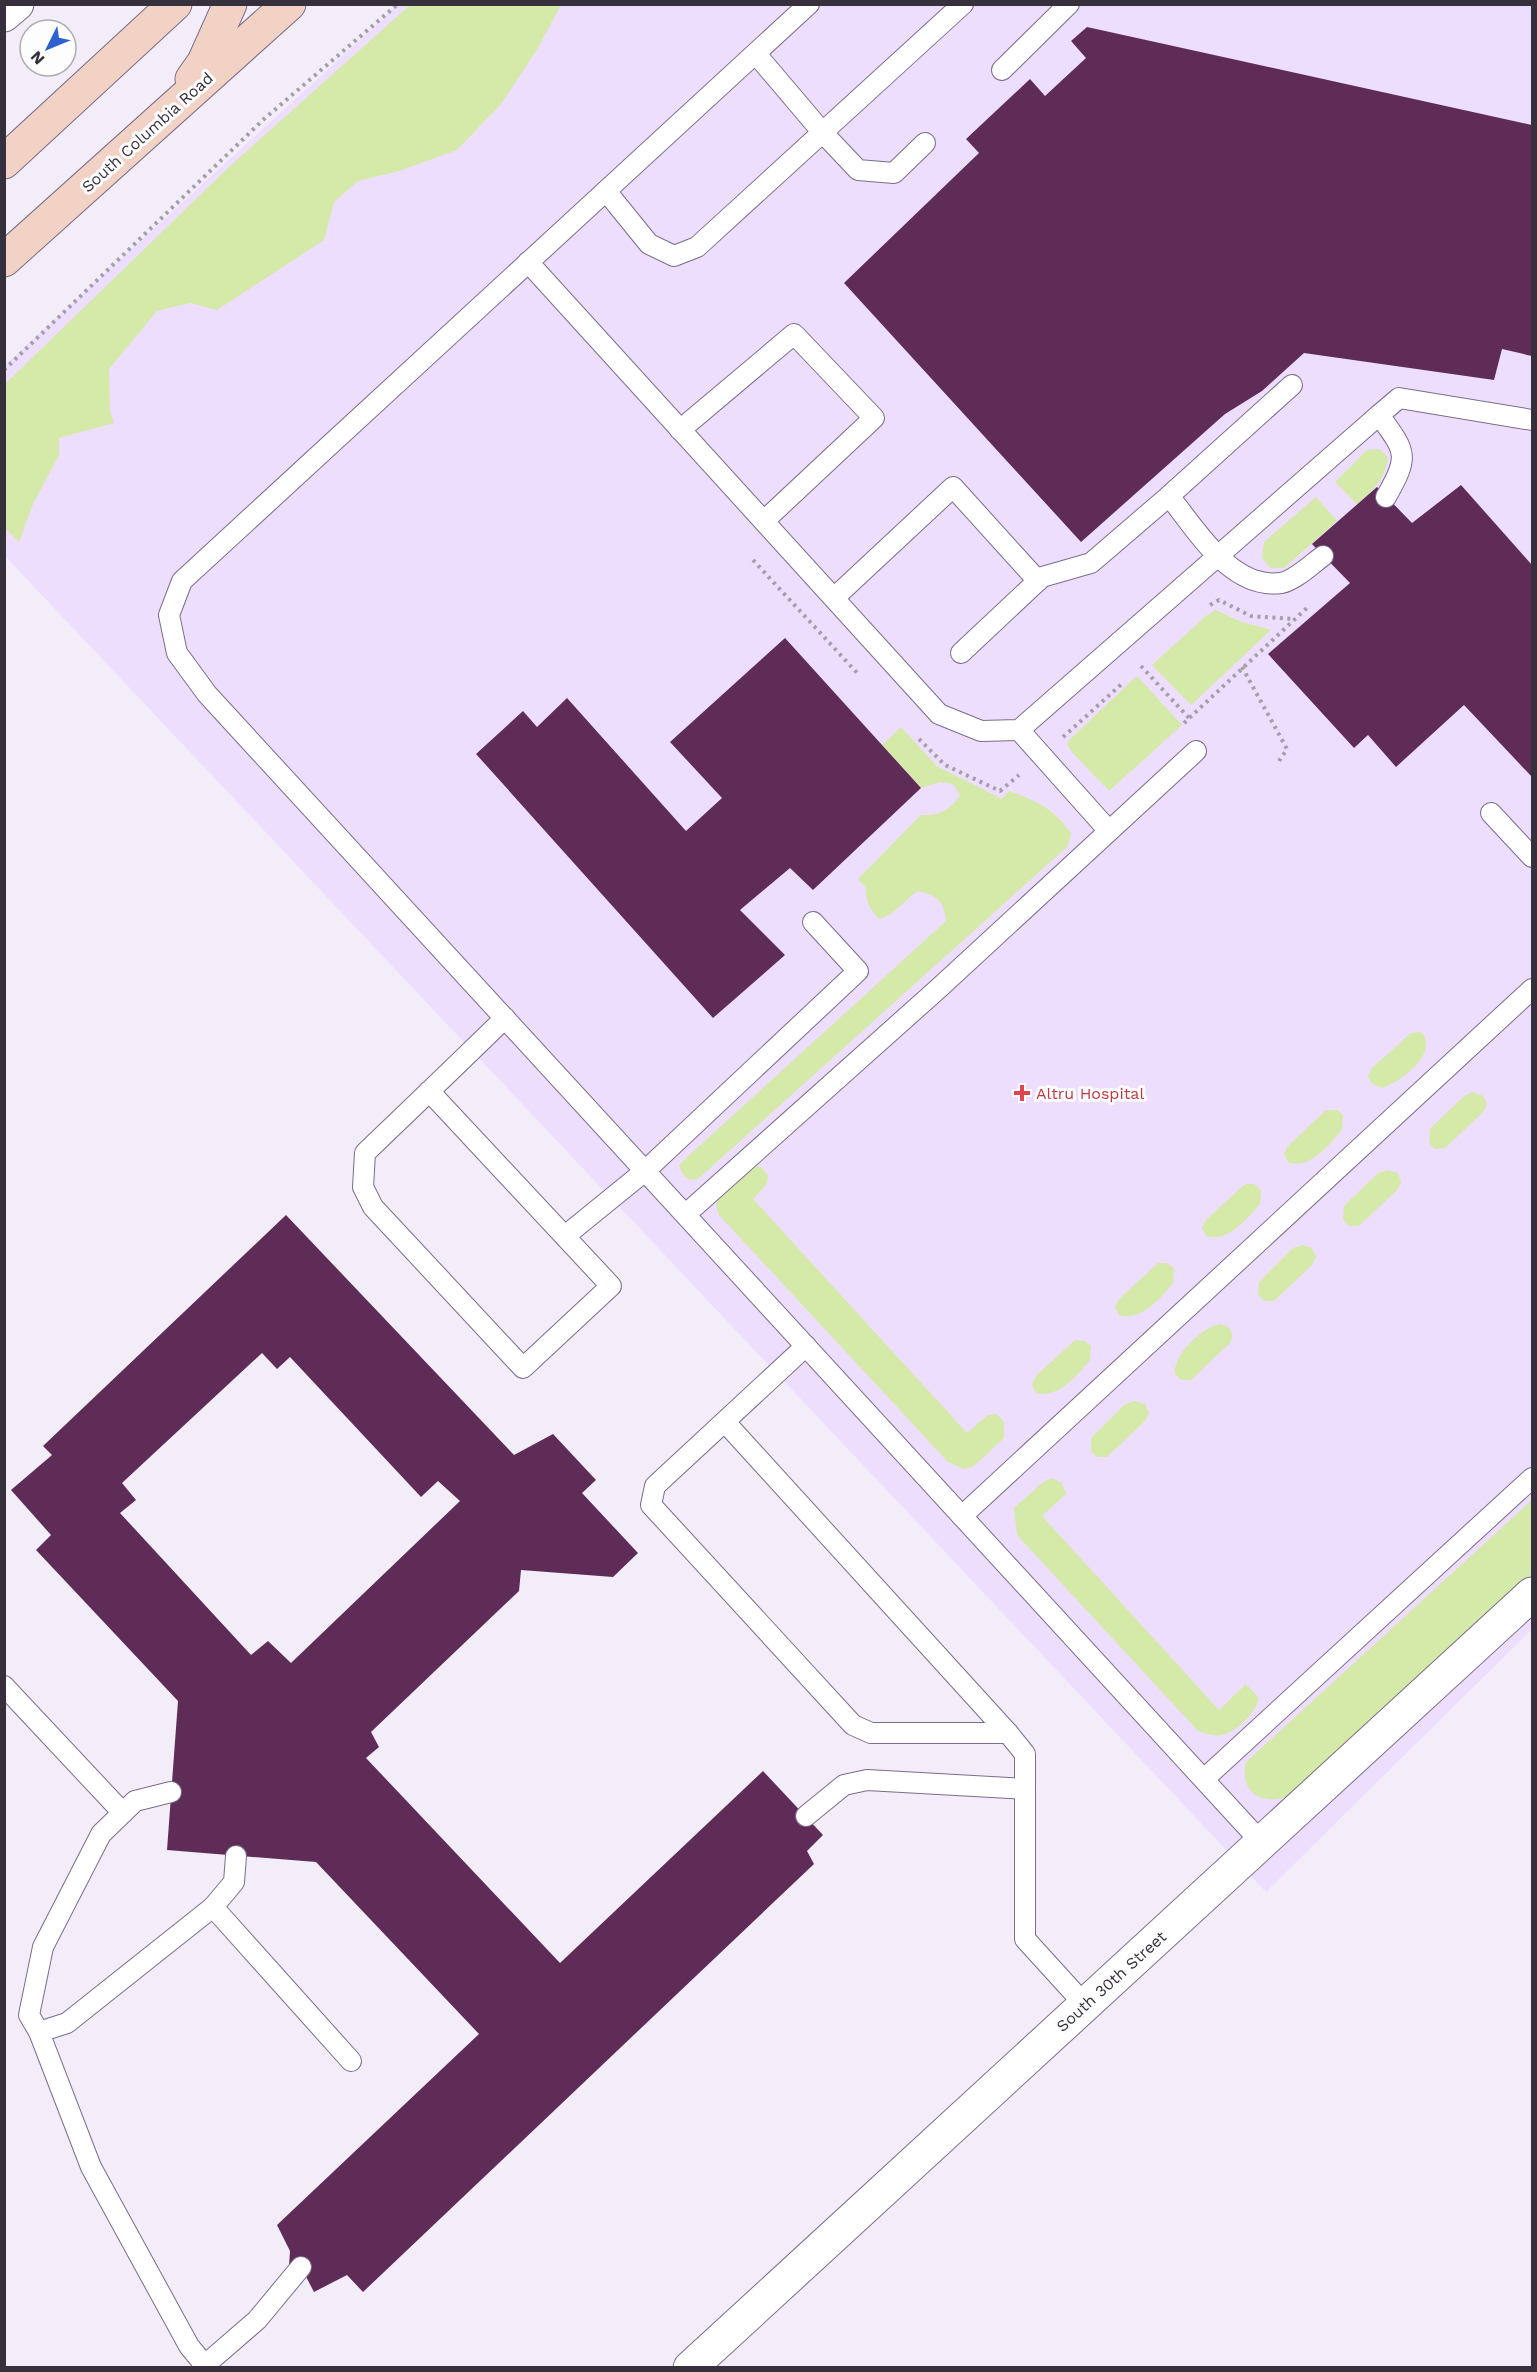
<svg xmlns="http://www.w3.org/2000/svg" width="1537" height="2372" font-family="'Work Sans',sans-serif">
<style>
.built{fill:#eddefe}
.green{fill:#d5e9a8}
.building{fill:#5f2c57;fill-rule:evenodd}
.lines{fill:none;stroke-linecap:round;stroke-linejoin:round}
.lane-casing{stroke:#7b6d8a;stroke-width:22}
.street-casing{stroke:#7b6d8a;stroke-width:35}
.secondary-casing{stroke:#7b6d8a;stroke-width:35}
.path{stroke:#a59fac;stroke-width:4;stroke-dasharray:3 4.5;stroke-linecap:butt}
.lane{stroke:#fff;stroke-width:20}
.street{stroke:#fff;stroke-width:33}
.secondary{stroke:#f1d2c4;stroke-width:33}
.health-dot{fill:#e0444e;stroke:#fdfdfd;stroke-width:2}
.labels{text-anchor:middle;stroke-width:6;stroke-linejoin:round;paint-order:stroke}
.street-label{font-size:16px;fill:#36303c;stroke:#fdfdfd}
.health-label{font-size:16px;fill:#be3a42;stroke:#fdfdfd;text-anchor:start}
</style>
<rect width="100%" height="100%" fill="#f3edfa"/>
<!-- built -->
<polygon class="built" points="398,5 1532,5 1532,1629 1266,1892 5,556 5,365"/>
<!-- green -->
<g class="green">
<polygon points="410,5 561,5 536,51 501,104 457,150 399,171 358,181 334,202 324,240 217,310 190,303 157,311 109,369 110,412 114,423 59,438 59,455 33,504 19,542 5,528 5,384 230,166"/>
<path d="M1379 449 1388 457C1385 479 1374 490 1357 504L1335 482 1367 450Z"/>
<polygon points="1316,497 1337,521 1284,568 1271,568 1262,558 1264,542"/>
<polygon points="1216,610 1239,621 1271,630 1191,705 1152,665 1206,616"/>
<polygon points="1137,676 1182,725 1109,791 1070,750 1067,742"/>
<path d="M901 727 937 766 1002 799 1009 791C1036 800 1055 810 1071 833L1068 846 698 1179 690 1180 683 1175 679 1165 685 1159 946 921C945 901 936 895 918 891 904 900 895 915 879 919 869 909 866 901 866 888L858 879 921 815C939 816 951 810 960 795L953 784 940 782 921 788 882 745Z"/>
<path d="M1421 1032C1440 1053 1400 1082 1382 1088L1372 1084 1368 1076 1372 1068 1411 1033Z"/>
<polygon points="1473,1092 1483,1096 1487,1104 1483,1112 1445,1148 1435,1149 1429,1143 1430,1129 1464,1096"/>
<path d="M1326 1110H1337L1343 1115 1342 1129C1330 1145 1309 1170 1288 1162L1284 1154 1288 1146Z"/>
<polygon points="751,1166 761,1167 768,1175 767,1184 753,1199 967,1433 988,1415 997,1414 1004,1422 1004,1438 974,1466 964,1469 948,1462 719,1215 716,1206 718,1199"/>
<polygon points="1388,1170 1398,1173 1401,1182 1398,1189 1359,1226 1349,1226 1343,1220 1344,1206 1378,1173"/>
<path d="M1245 1184H1254L1261 1190 1260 1204C1247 1219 1227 1243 1206 1236L1202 1228 1206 1220Z"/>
<polygon points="1302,1245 1312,1248 1316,1257 1312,1265 1274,1301 1264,1301 1258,1295 1259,1282 1293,1248"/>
<path d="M1158 1263H1168L1174 1269 1173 1283C1160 1299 1140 1322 1119 1315L1115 1307 1119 1299Z"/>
<path d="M1219 1324 1229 1327 1233 1336 1230 1343 1191 1380H1181L1175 1374C1173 1354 1201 1329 1219 1324Z"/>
<path d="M1075 1340 1085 1341 1091 1346 1090 1360C1077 1376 1057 1399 1036 1393L1032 1384 1036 1376Z"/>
<polygon points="1135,1401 1145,1404 1149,1413 1145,1421 1107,1457 1096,1457 1091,1451 1091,1438 1125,1404"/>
<path d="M1052 1478 1062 1483 1066 1494 1042 1516 1219 1710 1246 1684 1259 1698C1256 1712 1238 1731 1222 1735 1215 1737 1206 1733 1198 1731L1017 1535 1014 1508 1043 1482Z"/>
<path d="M1532 1500V1574L1297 1792C1270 1808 1238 1798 1246 1762Z"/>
</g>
<!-- building -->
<g class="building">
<polygon points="1087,27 1532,125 1532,356 1502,349 1494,380 1304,353 1262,391 1225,414 1081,542 844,283 979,153 966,139 1030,79 1045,96 1086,58 1071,41"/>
<polygon points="1461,485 1532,565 1532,777 1464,705 1396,767 1368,735 1354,748 1268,654 1350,583 1312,544 1377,487 1412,523"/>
<polygon points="785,638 921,788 813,890 790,868 740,910 785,955 713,1018 476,754 523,711 537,727 567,698 686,831 722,798 670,742"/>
<path d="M286 1215 514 1455 553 1434 596 1480 582 1493 638 1553 613 1577 521 1570 519 1591 371 1732 379 1747 366 1758 560 1963 763 1771 823 1835 807 1851 814 1864 363 2292 347 2275 314 2292 301 2267 289 2266 290 2251 277 2225 479 2034 316 1862 167 1850 178 1701 36 1550 51 1535 11 1490 52 1455 43 1446ZM262 1353 277 1369 290 1357 421 1497 438 1481 460 1501 291 1663 268 1641 251 1655 120 1513 136 1500 122 1483Z"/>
</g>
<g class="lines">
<defs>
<g id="lane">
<polyline points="809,4 182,581 169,615 177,653 207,694 1262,1843"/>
<polyline points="756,54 823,133 858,170 894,173 925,143"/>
<polyline points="1002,70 1069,4"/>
<polyline points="606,191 649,244 674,256 697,247 963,4"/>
<path d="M528 262 939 714 981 731 1019 730 1379 415C1406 452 1410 455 1386 497"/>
<polyline points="1379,415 1399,398 1532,420"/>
<polyline points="680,430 794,334 874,418 764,521"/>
<polyline points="1169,496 1292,385"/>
<polyline points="834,598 953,487 1038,581"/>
<path d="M961 653 1042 577 1091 563 1169 496C1196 529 1231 590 1281 583 1294 581 1312 564 1323 556"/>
<polyline points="1019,730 1109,831"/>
<polyline points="1491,813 1532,857"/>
<path d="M429 1091 611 1286 523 1368 373 1207 363 1187 365 1153C412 1108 459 1063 505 1018"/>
<polyline points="686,1214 939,988 1196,751"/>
<polyline points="565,1236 645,1171 858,971 813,922"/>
<polyline points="725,1422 1008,1733 871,1733 853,1725 651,1505 655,1486 806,1346"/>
<polyline points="962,1516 1532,989"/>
<polyline points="4,1686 123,1813"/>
<polyline points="1008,1733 1025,1754 1025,1939 1085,2005"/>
<polyline points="1204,1779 1532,1478"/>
<polyline points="806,1816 844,1785 867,1780 1025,1789"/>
<polyline points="213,1907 234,1882 236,1856"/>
<polyline points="39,2032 29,2015 43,1947 101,1834 135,1801 171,1792"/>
<polyline points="205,2365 257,2320 301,2267"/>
<polyline points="207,2368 189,2346 91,2167 39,2032 67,2023 213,1907 351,2061"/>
</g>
<g id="street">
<polyline points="4,15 17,4"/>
<polyline points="690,2368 1532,1594"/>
</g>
<g id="secondary">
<polyline points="192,79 204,62 230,4"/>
<polyline points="4,162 175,4"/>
<polyline points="4,260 289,4"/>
</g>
</defs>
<!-- lane casing -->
<use href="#lane" class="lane-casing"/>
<!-- street casing -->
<use href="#street" class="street-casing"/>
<!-- secondary casing -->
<use href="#secondary" class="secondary-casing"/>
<!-- path -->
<g class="path">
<polyline points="4,370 264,119 398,4"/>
<polyline points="753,560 859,675"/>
<polyline points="1210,605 1219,600 1251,616 1295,619"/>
<polyline points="1141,666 1189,718"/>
<polyline points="1242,667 1287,749 1279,761"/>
<polyline points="1184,723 1310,605"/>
<polyline points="1063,737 1124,682"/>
<polyline points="919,739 945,765 1000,791 1019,775"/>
</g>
<!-- lane -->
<use href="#lane" class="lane"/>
<!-- street -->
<use href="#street" class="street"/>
<!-- secondary -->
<use href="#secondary" class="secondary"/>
</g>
<!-- markers -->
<path class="health-dot" d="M1019 1084h6v6h6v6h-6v6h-6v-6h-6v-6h6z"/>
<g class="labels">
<!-- street labels -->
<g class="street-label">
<text transform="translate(147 132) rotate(-42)" y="6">South Columbia Road</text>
<text transform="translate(1111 1981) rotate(-42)" y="6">South 30th Street</text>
</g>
<!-- health labels -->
<g class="health-label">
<text x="1036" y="1099">Altru Hospital</text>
</g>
</g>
<!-- border -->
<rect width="1537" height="2372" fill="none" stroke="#36303c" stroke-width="12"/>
<!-- north arrow -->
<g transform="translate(48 48) rotate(227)"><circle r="28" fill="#fdfdfd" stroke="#adabb0" stroke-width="1.5"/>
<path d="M0-4.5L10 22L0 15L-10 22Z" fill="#2e60cf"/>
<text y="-9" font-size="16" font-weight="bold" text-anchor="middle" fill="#36303c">N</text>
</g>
</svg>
